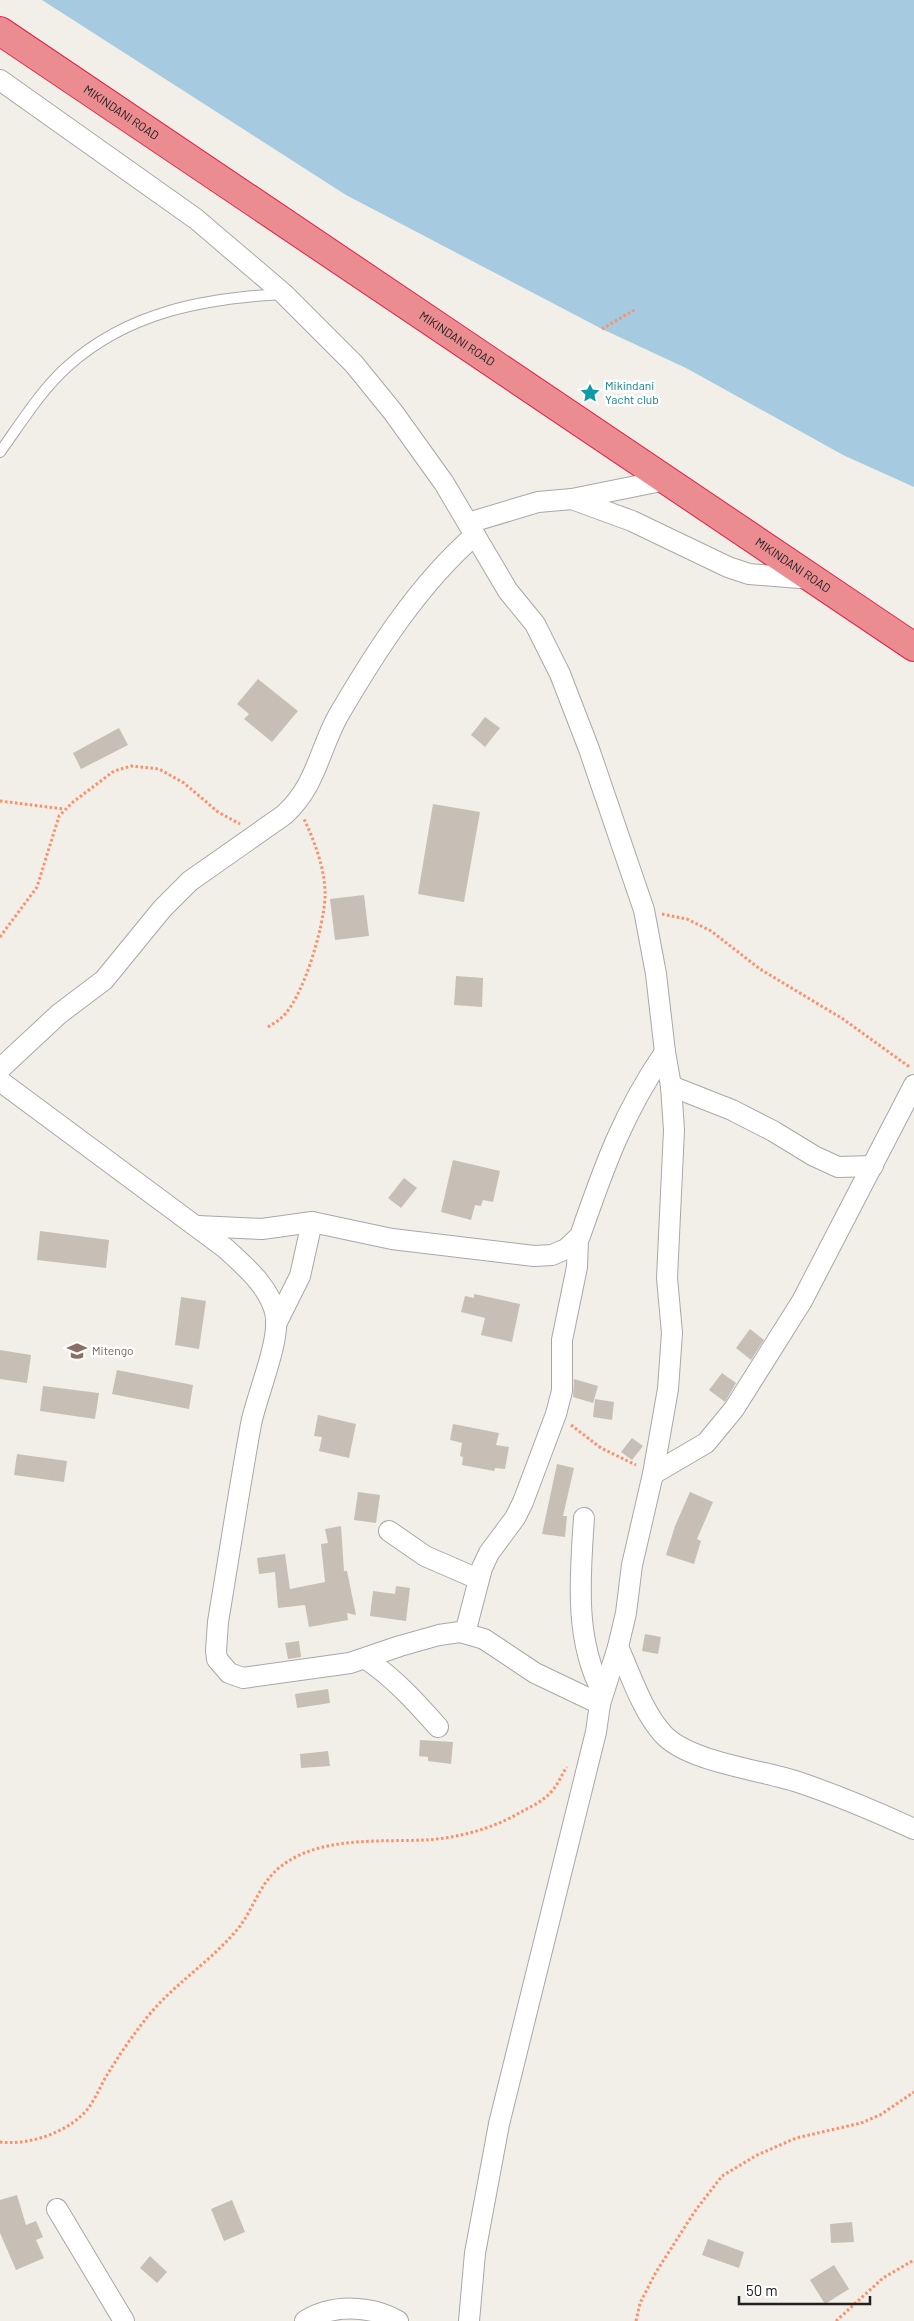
<svg xmlns="http://www.w3.org/2000/svg" width="914" height="2321" font-family="Barlow,sans-serif">
<style>
.water{fill:#a6cbe1}
.building{fill:#c7bfb6}
.lines{fill:none;stroke-linecap:round;stroke-linejoin:round}
.lane-casing{stroke:#a8a8a8;stroke-width:12}
.street-casing{stroke:#a8a8a8;stroke-width:22}
.highway-casing{stroke:#e32048;stroke-width:30}
.path{stroke:#ff8e6a;stroke-width:3;stroke-dasharray:2.5 2.5;stroke-linecap:butt}
.lane{stroke:#fff;stroke-width:10}
.street{stroke:#fff;stroke-width:20}
.highway{stroke:#eb8c91;stroke-width:28}
.labels{text-anchor:middle;stroke-width:5;stroke-linejoin:round;paint-order:stroke}
.street-label{font-size:12px;fill:#212121;stroke:#fff}
.culture-label{font-size:12px;fill:#0d838f;stroke:#fff;text-anchor:start}
.education-label{font-size:12px;fill:#785e54;stroke:#fff;text-anchor:start}
</style>
<rect width="100%" height="100%" fill="#f1efe7"/>
<!-- water -->
<polygon class="water" points="42,0 914,0 914,487 843,455 686,368 602,329 346,195"/>
<!-- building -->
<g class="building">
<polygon points="258,679 298,711 272,742 244,719 249,714 237,704"/>
<polygon points="485,717 500,728 485,747 471,735"/>
<polygon points="119,728 128,745 81,769 73,753"/>
<polygon points="433,804 480,812 464,902 418,894"/>
<polygon points="364,895 369,936 335,940 330,899"/>
<polygon points="456,976 483,978 482,1007 454,1005"/>
<polygon points="453,1160 500,1171 493,1202 483,1200 481,1206 475,1205 471,1220 441,1212"/>
<polygon points="404,1178 417,1188 401,1208 388,1198"/>
<polygon points="40,1231 109,1240 106,1268 37,1260"/>
<polygon points="474,1294 520,1304 512,1342 481,1335 485,1318 461,1312 465,1296 474,1298"/>
<polygon points="181,1297 206,1301 199,1349 175,1345"/>
<polygon points="750,1329 764,1340 751,1360 736,1348"/>
<polygon points="0,1350 31,1355 27,1383 0,1379"/>
<polygon points="117,1370 193,1385 189,1409 112,1394"/>
<polygon points="722,1373 736,1383 725,1402 709,1390"/>
<polygon points="574,1379 598,1386 593,1403 573,1397"/>
<polygon points="43,1386 99,1393 95,1419 40,1411"/>
<polygon points="595,1399 614,1402 612,1420 593,1417"/>
<polygon points="318,1415 356,1424 349,1458 319,1451 322,1437 314,1436"/>
<polygon points="453,1424 499,1433 496,1445 509,1447 505,1469 495,1468 494,1471 462,1465 463,1457 460,1456 462,1443 450,1440"/>
<polygon points="632,1438 643,1446 632,1460 621,1452"/>
<polygon points="17,1454 67,1461 64,1482 14,1475"/>
<polygon points="557,1464 574,1468 563,1516 567,1516 565,1537 542,1534"/>
<polygon points="358,1492 380,1495 376,1523 354,1520"/>
<polygon points="690,1492 713,1502 697,1539 701,1541 694,1564 666,1555 675,1526"/>
<polygon points="341,1526 344,1571 347,1571 356,1615 347,1613 348,1620 309,1627 305,1605 278,1608 275,1572 259,1574 257,1558 285,1554 290,1589 325,1582 321,1544 328,1543 325,1529"/>
<polygon points="396,1586 410,1588 406,1621 370,1616 373,1591 395,1594"/>
<polygon points="645,1634 661,1637 658,1654 642,1651"/>
<polygon points="299,1641 301,1657 288,1659 285,1643"/>
<polygon points="328,1689 330,1703 297,1708 295,1694"/>
<polygon points="420,1740 453,1742 451,1764 428,1761 428,1757 419,1756"/>
<polygon points="328,1751 330,1766 301,1768 300,1754"/>
<polygon points="17,2195 26,2225 36,2221 43,2237 36,2240 44,2258 16,2270 0,2233 0,2200"/>
<polygon points="232,2200 245,2232 224,2241 211,2209"/>
<polygon points="852,2222 854,2242 831,2243 830,2224"/>
<polygon points="708,2239 744,2252 739,2268 702,2255"/>
<polygon points="150,2256 167,2272 157,2283 140,2268"/>
<polygon points="834,2265 849,2289 825,2304 810,2280"/>
</g>
<g class="lines">
<defs>
<path id="lane" d="M0 452C21 423 41 390 68 366 128 312 205 298 283 294"/>
<g id="street">
<polyline points="0,80 196,219 284,294 354,364 393,412 444,483 508,591 535,624 560,674 589,749 644,910 656,974 665,1052 671,1086 674,1130 667,1278 672,1333 668,1389 653,1474 632,1565 626,1613 618,1647 600,1704 596,1732 499,2124 475,2253 469,2321"/>
<polyline points="572,499 632,521 728,567 749,574 812,579"/>
<polyline points="468,523 538,502 572,499 666,480"/>
<path d="M0 1069 59 1014 104 980 162 909 190 881 284 815C316 786 318 753 338 716 376 651 418 585 475 535"/>
<path d="M0 1081 225 1248C245 1266 272 1289 276 1317 279 1344 257 1395 251 1424 239 1490 229 1556 218 1622L216 1651 217 1659 229 1673 243 1678 350 1663 400 1646 439 1635 460 1632 484 1639 535 1673 600 1704"/>
<polyline points="671,1086 732,1110 773,1131 814,1156 838,1167 873,1166"/>
<path d="M198 1226 262 1229 312 1222 392 1239 534 1256 552 1255 566 1249 580 1236C604 1167 623 1113 665 1052"/>
<polyline points="276,1324 300,1276 312,1222"/>
<polyline points="653,1474 706,1443 734,1409 802,1301 914,1085"/>
<path d="M584 1518C580 1576 574 1641 603 1693"/>
<polyline points="389,1531 425,1556 478,1579"/>
<polyline points="465,1633 482,1568 489,1553 515,1518 523,1502 556,1414 562,1391 562,1340 577,1267 578,1239"/>
<path d="M618 1647C631 1675 642 1711 663 1734 688 1762 762 1770 798 1782 837 1795 877 1812 914 1829"/>
<path d="M366 1659C394 1678 415 1701 438 1727"/>
<polyline points="57,2209 124,2321"/>
<path d="M305 2321C332 2304 371 2305 398 2321"/>
</g>
<g id="highway">
<path id="s1" d="M0 31 914 647"/>
</g>
</defs>
<!-- lane casing -->
<use href="#lane" class="lane-casing"/>
<!-- street casing -->
<use href="#street" class="street-casing"/>
<!-- highway casing -->
<use href="#highway" class="highway-casing"/>
<!-- path -->
<g class="path">
<polyline points="602,329 636,309"/>
<polyline points="0,801 64,809"/>
<polyline points="662,914 687,919 711,931 760,969 843,1019 911,1068"/>
<polyline points="0,937 37,887 59,816 73,802 114,771 131,766 159,769 184,783 218,812 240,824"/>
<path d="M268 1027C272 1024 277 1022 281 1018 303 1000 324 926 325 897 326 872 315 842 304 819"/>
<polyline points="571,1425 601,1448 636,1465"/>
<path d="M0 2142C27 2145 60 2135 81 2116 93 2106 99 2088 107 2075 119 2055 133 2035 148 2016 175 1983 213 1960 240 1926 254 1907 260 1883 280 1867 319 1836 378 1842 426 1840 457 1838 492 1829 519 1813 530 1807 542 1802 551 1792 558 1785 561 1775 567 1767"/>
<polyline points="636,2321 640,2303 656,2272 695,2211 722,2176 757,2155 796,2138 861,2123 880,2115 914,2092"/>
<polyline points="836,2321 883,2278 914,2260"/>
</g>
<!-- lane -->
<use href="#lane" class="lane"/>
<!-- street -->
<use href="#street" class="street"/>
<!-- highway -->
<use href="#highway" class="highway"/>
</g>
<!-- icons -->
<defs>
<symbol id="sight-bare" viewBox="-9 -9 18 18"><path d="M0-6L1.8-2.2L6-1.7L2.9 1.2L3.7 5.4L0 3.3L-3.7 5.4L-2.9 1.2L-6-1.7L-1.8-2.2Z" fill="#0f9aa8" stroke="#fff" stroke-width="2.5" paint-order="stroke"/></symbol>
<symbol id="school-bare" viewBox="-9 -9 18 18"><path d="M0-5L7-2L0 1L-7-2ZM-4 1L0 2.5L4 1V4Q0 6-4 4Z" fill="#8d6e63" stroke="#fff" stroke-width="2.5" paint-order="stroke"/></symbol>
</defs>
<g fill-rule="evenodd">
<use href="#sight-bare" x="576" y="379" width="28" height="28"/>
<use href="#school-bare" x="63" y="1337" width="28" height="28"/>
</g>
<g class="labels">
<!-- street labels -->
<g class="street-label">
<text dy="4" stroke="none"><textPath href="#s1" startOffset="146">MIKINDANI ROAD</textPath></text>
<text dy="4" stroke="none"><textPath href="#s1" startOffset="551">MIKINDANI ROAD</textPath></text>
<text dy="4" stroke="none"><textPath href="#s1" startOffset="956">MIKINDANI ROAD</textPath></text>
</g>
<!-- culture labels -->
<g class="culture-label">
<text x="605" y="390">Mikindani<tspan x="605" dy="14">Yacht club</tspan></text>
</g>
<!-- education labels -->
<g class="education-label">
<text x="92" y="1355">Mitengo</text>
</g>
</g>
<!-- scale -->
<path d="M739 2296v8h131v-8" fill="none" stroke="#212121" stroke-width="2.5"/>
<text x="746" y="2296" font-size="15" fill="#212121" stroke="#ffffff" stroke-width="4" paint-order="stroke">50 m</text>
</svg>
